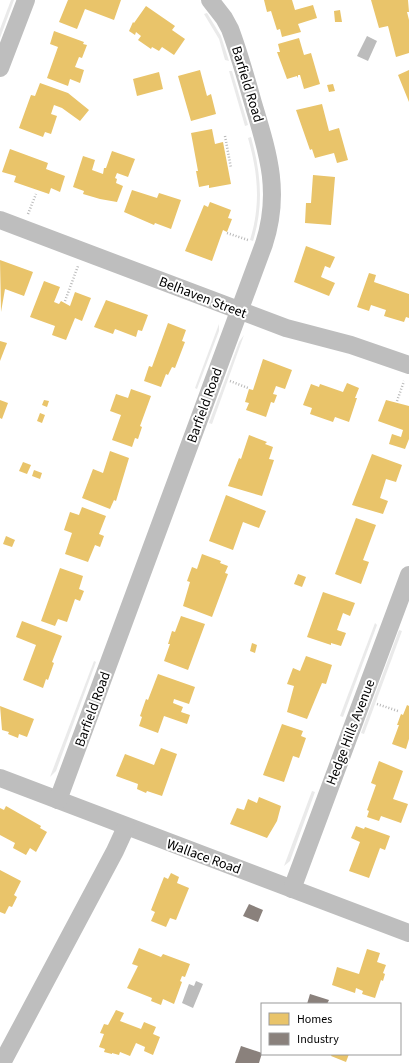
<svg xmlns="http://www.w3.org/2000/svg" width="409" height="1063" font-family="'Source Sans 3',sans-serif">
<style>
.green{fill:#eaeaea}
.water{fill:#bcbcbc}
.homes{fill:#e9c46a}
.industry{fill:#8a817c}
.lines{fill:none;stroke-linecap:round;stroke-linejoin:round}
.path{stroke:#b8b8b8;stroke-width:2.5;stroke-dasharray:1 2;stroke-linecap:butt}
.minor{stroke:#bebebe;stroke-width:18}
.labels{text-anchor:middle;stroke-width:4;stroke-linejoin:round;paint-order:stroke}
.street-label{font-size:14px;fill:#000;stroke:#fff}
</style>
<rect width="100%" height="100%" fill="#fff"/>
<!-- green -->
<g class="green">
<polygon points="11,0 14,0 0,38 0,29"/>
<polygon points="207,13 221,36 229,61 225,60 219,39 204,14"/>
<polygon points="229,71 232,71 248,125 245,126"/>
<path d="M251 137C261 173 264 205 253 241L250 240C261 204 258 173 248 138Z"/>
<polygon points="219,324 219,331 197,389 195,388"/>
<polygon points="244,335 212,424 209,423 239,342"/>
<polygon points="375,623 377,625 343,717 340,716"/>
<polygon points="399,630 402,631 364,734 361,733"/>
<polygon points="94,661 96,662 56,771 50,777"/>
<polygon points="312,791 315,792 290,861 284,866"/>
</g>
<!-- water -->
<g class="water">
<polygon points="367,36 377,41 368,61 357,56"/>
<polygon points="196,981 203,984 193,1008 182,1003 189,984 194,986"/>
</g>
<!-- homes -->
<g class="homes">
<polygon points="68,0 121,0 114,20 85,9 77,29 59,22"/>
<polygon points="264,0 292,0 295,10 313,5 317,18 298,24 301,32 282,37 280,29 277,30 271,11 267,12"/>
<polygon points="371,0 408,0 409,12 407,12 409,20 409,53 396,57 388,26 379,28"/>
<polygon points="146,6 175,26 172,30 185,39 174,55 162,47 159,51 152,47 151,49 138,40 141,36 136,32 135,35 129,31 133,22 134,23"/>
<polygon points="340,10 342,22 335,22 334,11"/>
<polygon points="54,31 84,42 83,44 87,45 82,58 79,57 75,67 84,70 80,83 70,79 68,86 47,78 58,47 50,44"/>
<polygon points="299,38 304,55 311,53 320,84 304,89 300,75 298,75 298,78 297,76 287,79 277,52 280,52 278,44"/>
<polygon points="200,70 207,96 211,94 216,114 191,121 178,76"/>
<polygon points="409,70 409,102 398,75"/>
<polygon points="159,72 163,89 137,96 133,79"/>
<polygon points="40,83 68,93 89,110 80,121 62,108 54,105 51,114 57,116 51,134 45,132 43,137 19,128 31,95 35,96"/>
<polygon points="333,84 335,91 329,92 327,85"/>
<polygon points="322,104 329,131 339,128 348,160 337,163 334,153 315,158 312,149 310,150 296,110"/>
<polygon points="212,129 215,144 223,142 231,184 209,188 209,185 199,187 196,171 198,171 191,133"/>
<polygon points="10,149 48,163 46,169 65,176 60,192 51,188 49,194 14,182 16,176 2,172"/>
<polygon points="112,151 135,159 128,177 117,173 115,178 117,179 116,183 123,186 117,202 100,199 83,194 84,191 73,187 83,156 95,160 92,170 103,174 104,168 106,168"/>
<polygon points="313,175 335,177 331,225 305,223 306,203 311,203"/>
<polygon points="132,190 157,198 159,193 181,200 171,229 155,223 154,225 124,212"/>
<polygon points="210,202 231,210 228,218 232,219 227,232 223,230 212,261 185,251 204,205 208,207"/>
<polygon points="306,246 335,257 330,268 325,266 321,277 335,283 329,296 294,282"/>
<polygon points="0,260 33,272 24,296 5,289 1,312"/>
<polygon points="369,273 376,275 374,282 409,294 409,318 406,317 404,322 384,316 386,310 371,305 369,311 357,307"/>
<polygon points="44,281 60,287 54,302 59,304 61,301 70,306 75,292 91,298 82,321 75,318 66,340 52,335 55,326 30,317"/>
<polygon points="106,300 148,315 142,331 138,330 136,337 115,329 113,334 94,327"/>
<polygon points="168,323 186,330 182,341 185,342 175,368 172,367 168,375 166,374 161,387 144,381 149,366 152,367"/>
<polygon points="0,341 7,343 0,361"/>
<polygon points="263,359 292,370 285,389 276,386 273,394 277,395 274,403 271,402 266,417 246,410 249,403 245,402 249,389 253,390"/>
<polygon points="347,383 359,388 355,398 357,398 349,422 335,417 333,422 310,414 312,408 303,405 311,384 319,387 320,384 343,392"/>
<polygon points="131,389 151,396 140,426 142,427 138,439 135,438 132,447 112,440 121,415 110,411 116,394 128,398"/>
<polygon points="0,400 8,403 2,419 0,418"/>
<polygon points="44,400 49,401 47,407 42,405"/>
<polygon points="386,400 409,406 409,439 405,449 389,444 392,434 401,437 403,430 378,421"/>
<polygon points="40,413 45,415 42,423 37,421"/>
<polygon points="249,435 267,442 265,444 273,447 269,459 274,460 262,496 228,486 239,458 241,459"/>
<polygon points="110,451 129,458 116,501 114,500 110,509 82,498 93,469 103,473"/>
<polygon points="372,454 402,465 396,482 386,479 380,498 388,501 383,514 352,505"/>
<polygon points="23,462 31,465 27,474 19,471"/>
<polygon points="34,470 42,473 40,479 32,476"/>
<polygon points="226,495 266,511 259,528 243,522 233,550 209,541"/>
<polygon points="82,507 106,516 99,534 104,536 100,547 95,545 88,562 65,554 72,533 64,530 70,512 79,515"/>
<polygon points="356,518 376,525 363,560 369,562 361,584 335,574"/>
<polygon points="6,536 15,540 12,547 3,544"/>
<polygon points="202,554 221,561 220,563 228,566 225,573 228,574 212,617 183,606 190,582 187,581 192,567 197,569"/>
<polygon points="60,568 83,576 79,589 84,591 80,601 75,599 67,622 58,619 55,626 41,621"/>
<polygon points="298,574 306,577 302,587 294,584"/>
<polygon points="323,592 355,603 350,616 343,613 337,630 346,633 341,646 331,643 331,645 307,637"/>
<polygon points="181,616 205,624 188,670 164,661 170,644 168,644 172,631 175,632"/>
<polygon points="22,621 62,636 52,662 54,663 48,680 46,679 43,688 23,680 36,645 16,637"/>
<polygon points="252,643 257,645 255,653 250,651"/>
<polygon points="306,656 332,665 326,684 322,683 307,719 287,712 294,686 287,684 293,668 300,671"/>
<polygon points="158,674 195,687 189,704 174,699 173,703 183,707 181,712 190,715 187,724 164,716 158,733 139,726 142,717 140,716 146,699 148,700"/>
<polygon points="407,705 409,706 409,739 406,749 392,744 399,725 397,725 401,714 403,715"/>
<polygon points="0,706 34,719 27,737 19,734 18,738 8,734 9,732 2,730"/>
<polygon points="282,724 303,731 301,736 306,738 299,758 293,756 284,782 263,775"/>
<polygon points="161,748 177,754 162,796 147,791 146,793 137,789 138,784 116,776 125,754 154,765"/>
<polygon points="379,761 403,771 393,799 408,804 401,823 381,816 379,821 367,817 369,811 367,810 376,785 371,783"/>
<polygon points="259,797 281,806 277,821 267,838 230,824 237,808 244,810 248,799 257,803"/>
<polygon points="6,806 41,826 40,828 47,832 36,852 30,848 26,855 13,848 15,843 0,835 0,808 4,810"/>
<polygon points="356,826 364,829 365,827 390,836 385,850 380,848 369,878 349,871 360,842 351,838"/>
<polygon points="0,870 21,881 14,895 17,897 12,907 9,906 5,914 0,912"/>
<polygon points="171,873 179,877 177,883 189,888 176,920 170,918 166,927 151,921 155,912 151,910 164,877 168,879"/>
<polygon points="139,948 161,957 163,954 190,964 185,977 182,976 180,981 182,982 174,1004 163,999 161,1005 151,1001 152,998 127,988 138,966 132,964"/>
<polygon points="367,949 380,953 377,962 386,965 383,973 385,974 383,981 381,980 375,998 362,994 363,991 356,988 355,993 332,985 337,967 359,974"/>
<polygon points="116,1010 124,1013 120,1021 141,1029 144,1022 156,1027 153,1034 160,1037 153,1055 144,1051 145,1047 136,1043 130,1056 120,1052 119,1055 112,1053 112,1054 104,1052 105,1049 99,1047 104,1034 100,1033 104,1024 108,1025"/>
<polygon points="332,1054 349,1054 346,1062 331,1056"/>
</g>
<!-- industry -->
<g class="industry">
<polygon points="249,904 263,910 258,922 243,916"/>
<polygon points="310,994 329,1000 327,1004 307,1004"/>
<polygon points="241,1046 262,1053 259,1063 235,1063"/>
</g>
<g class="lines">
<!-- path -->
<g class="path">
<polyline points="225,136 231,168"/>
<polyline points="28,214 36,194"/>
<polyline points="227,233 248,240"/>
<polyline points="65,301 78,266"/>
<polyline points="230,381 248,388"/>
<polyline points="397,401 404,381"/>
<polyline points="377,704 398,711"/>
</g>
<!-- minor -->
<g class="minor">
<polyline points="0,68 26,0"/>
<polyline points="0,220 286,328 351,345 409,365"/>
<polyline points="0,778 409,933"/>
<path d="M58 800 264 244C281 192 268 153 253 103 246 78 239 53 230 29L224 18 210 0"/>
<polyline points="292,889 409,575"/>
<polyline points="2,1063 115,851 126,827"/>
</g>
</g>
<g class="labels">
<!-- street labels -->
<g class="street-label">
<text transform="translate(248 84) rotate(73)" y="5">Barfield Road</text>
<text transform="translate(203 297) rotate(21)" y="5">Belhaven Street</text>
<text transform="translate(204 405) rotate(-70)" y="5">Barfield Road</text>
<text transform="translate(92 709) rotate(-70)" y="5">Barfield Road</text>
<text transform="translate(350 732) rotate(-69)" y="5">Hedge Hills Avenue</text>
<text transform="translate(204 856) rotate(20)" y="5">Wallace Road</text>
</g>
</g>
<!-- legend -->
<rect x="261" y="1003" width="140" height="52" fill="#ffffff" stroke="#999999"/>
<rect x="269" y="1013" width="20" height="12" fill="#e9c46a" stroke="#999999"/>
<text x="297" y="1023" font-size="12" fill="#000000">Homes</text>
<rect x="269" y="1033" width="20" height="12" fill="#8a817c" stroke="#999999"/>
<text x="297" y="1043" font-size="12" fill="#000000">Industry</text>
</svg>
